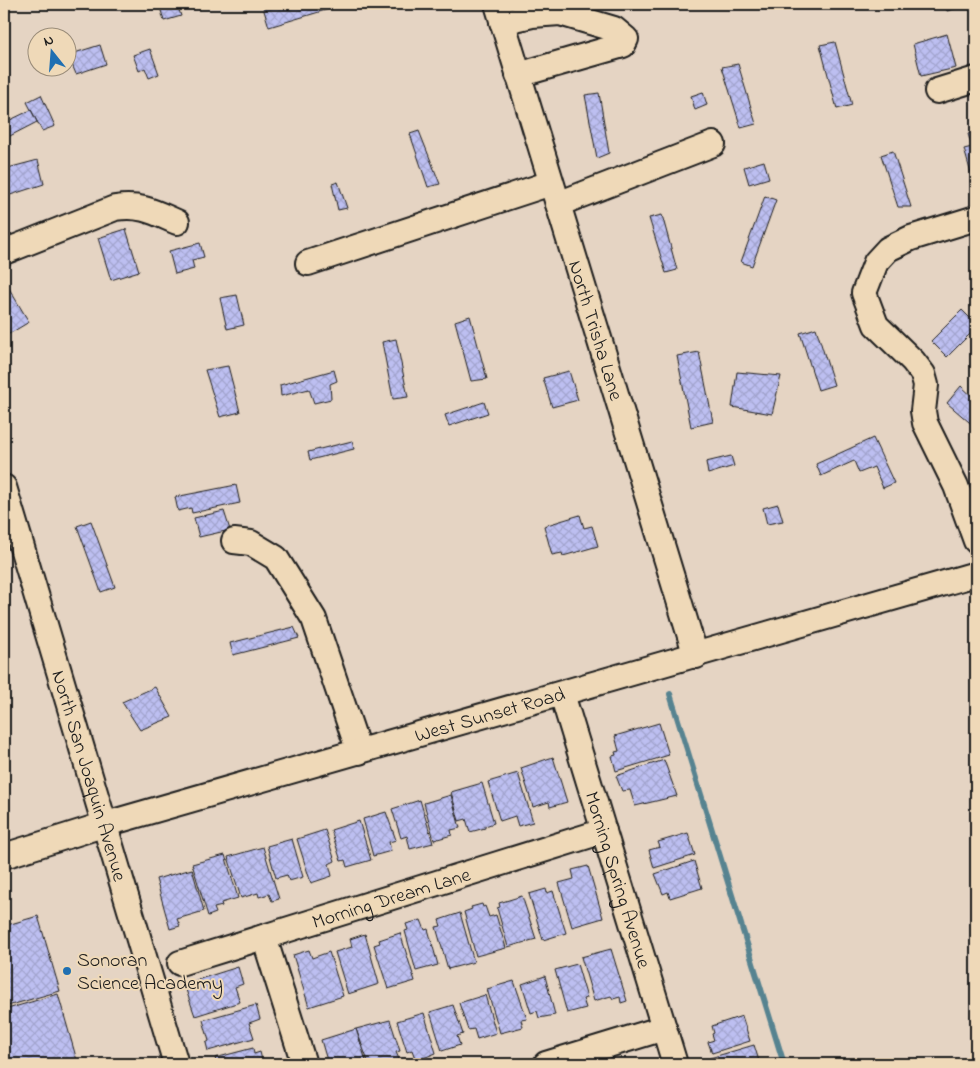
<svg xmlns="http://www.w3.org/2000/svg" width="980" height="1068" font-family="'Indie Flower',sans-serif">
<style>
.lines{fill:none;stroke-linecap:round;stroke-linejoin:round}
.stream{stroke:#578390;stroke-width:6}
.building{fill:url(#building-cross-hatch);stroke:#1c1c1c}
.minor-casing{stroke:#1c1c1c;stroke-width:28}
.minor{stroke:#efd9b8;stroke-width:24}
.poi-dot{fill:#1f6fb2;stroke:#efd9b8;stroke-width:2}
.labels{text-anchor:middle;stroke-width:4;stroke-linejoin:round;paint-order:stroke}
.street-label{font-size:20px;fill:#1c1c1c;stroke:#efd9b8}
.poi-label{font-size:20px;fill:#1c1c1c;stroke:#efd9b8;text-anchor:start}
</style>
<defs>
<pattern id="building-cross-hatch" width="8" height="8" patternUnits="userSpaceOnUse" patternTransform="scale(1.25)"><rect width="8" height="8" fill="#bdbff1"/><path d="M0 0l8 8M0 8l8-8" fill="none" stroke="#a2a4ce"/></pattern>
</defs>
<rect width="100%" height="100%" fill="#e5d4c3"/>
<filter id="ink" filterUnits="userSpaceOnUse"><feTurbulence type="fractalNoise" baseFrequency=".02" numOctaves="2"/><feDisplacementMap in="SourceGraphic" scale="10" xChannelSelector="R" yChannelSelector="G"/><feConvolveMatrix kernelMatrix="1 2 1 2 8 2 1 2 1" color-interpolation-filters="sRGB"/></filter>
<g filter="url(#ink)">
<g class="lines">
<!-- stream -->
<polyline class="stream" points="670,694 784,1064"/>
</g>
<!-- building -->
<g class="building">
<polygon points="170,4 177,4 181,16 164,21 160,7"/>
<polygon points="262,4 339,4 339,6 269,27"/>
<polygon points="945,4 967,4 968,5 947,11"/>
<polygon points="947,34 956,68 921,76 913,44"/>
<polygon points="835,42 852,105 837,109 820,45"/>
<polygon points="100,45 106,64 76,74 68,55"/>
<polygon points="150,49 159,74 149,78 145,68 139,71 133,55"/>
<polygon points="738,64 756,124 741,128 722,67"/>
<polygon points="703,92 707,105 695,110 691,96"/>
<polygon points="599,93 609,153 597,158 585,95"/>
<polygon points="41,95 55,126 42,131 27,102"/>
<polygon points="31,110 37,122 4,139 4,123"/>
<polygon points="419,131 440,184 428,187 410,134"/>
<polygon points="976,132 976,191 964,149 972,147 968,134"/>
<polygon points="893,151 911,207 898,207 881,155"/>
<polygon points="38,160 44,184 4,197 4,169"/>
<polygon points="764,161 769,178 749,184 744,167"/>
<polygon points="338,182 347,208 338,210 332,184"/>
<polygon points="765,196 776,200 752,266 741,262"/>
<polygon points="662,215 677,270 666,273 649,218"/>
<polygon points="126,229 139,271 111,280 98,238"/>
<polygon points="200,243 204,257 192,260 194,269 175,274 169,251"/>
<polygon points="4,280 29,322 4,337"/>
<polygon points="237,295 244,325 227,329 220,298"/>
<polygon points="962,310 976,324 976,328 947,357 931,341"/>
<polygon points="470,316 487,379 471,381 455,321"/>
<polygon points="816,328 834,385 818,390 800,333"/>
<polygon points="396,339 408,397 393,399 382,342"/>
<polygon points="699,352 713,422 691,427 677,356"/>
<polygon points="228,366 240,412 220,417 205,370"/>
<polygon points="334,370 337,381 330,384 331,399 314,403 309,389 281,396 280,385"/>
<polygon points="569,371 578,400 552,407 543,378"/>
<polygon points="737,372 781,376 772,414 732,407"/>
<polygon points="961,386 976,400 976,428 947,403"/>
<polygon points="484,402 488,413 449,426 445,415"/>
<polygon points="873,438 894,483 883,488 874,467 859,473 854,461 821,476 816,464"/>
<polygon points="352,441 354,449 310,460 308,452"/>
<polygon points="731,456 734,466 708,474 706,462"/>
<polygon points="236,485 240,503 192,513 191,508 178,511 175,497"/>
<polygon points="778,504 783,521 767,524 763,508"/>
<polygon points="224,511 230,530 199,537 194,518"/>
<polygon points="580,515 584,528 592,526 598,546 563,556 562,553 552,555 544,526"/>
<polygon points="91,521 115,587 101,592 77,526"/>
<polygon points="294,627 299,638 233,655 230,643"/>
<polygon points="155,687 172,717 140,730 122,702"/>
<polygon points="659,723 669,755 616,771 612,756 616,755 615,752 619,751 615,736"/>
<polygon points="553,757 567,802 550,807 549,802 533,807 521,768"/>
<polygon points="664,760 677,796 635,806 630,790 622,791 616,776"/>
<polygon points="518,773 533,822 518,826 515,816 500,821 488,782"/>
<polygon points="482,783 494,823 485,826 485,828 470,832 466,819 459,821 451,792"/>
<polygon points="451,795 460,828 451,830 452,835 434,840 424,803"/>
<polygon points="420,800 433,843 410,849 407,836 401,838 392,809"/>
<polygon points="386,812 396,840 389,842 391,851 373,856 363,819"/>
<polygon points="359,821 371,860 347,867 345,860 341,861 331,830"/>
<polygon points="325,830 335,861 329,864 332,876 311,883 297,839"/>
<polygon points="688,833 695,855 654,868 649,850 660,847 658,842"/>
<polygon points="292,839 303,877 289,881 287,875 276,878 267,846"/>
<polygon points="263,847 279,899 272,901 269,894 259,897 258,893 241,898 228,857"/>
<polygon points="225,855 238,898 221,903 222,906 214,908 216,913 208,916 192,864"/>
<polygon points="694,861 702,888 670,898 668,892 663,894 655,874"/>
<polygon points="588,866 603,918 572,927 559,883 574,879 572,870"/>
<polygon points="192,869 204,911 177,919 180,926 170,929 156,879"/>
<polygon points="546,889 547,893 553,891 566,933 543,940 529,894"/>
<polygon points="522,896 536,939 508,947 497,908 500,907 499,903"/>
<polygon points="482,904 483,907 485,906 489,917 496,915 506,948 476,956 464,912 472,909 471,907"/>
<polygon points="460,913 474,962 448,969 436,927 441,926 439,920"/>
<polygon points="38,916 60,991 4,1007 4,926"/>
<polygon points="421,920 425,930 428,929 438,965 416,971 405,931 408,930 406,924"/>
<polygon points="400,933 415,981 388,989 374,945 380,943 379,940"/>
<polygon points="365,934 379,984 348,994 335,952 352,947 350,939"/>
<polygon points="611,949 627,1001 621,1003 620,997 613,999 611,996 594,1001 581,957"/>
<polygon points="309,950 312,958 329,952 343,996 309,1007 293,955"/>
<polygon points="577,964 587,998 583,999 586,1008 567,1013 555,970"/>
<polygon points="238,967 243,984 235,987 240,1002 195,1016 184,984"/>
<polygon points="545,976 555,1015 539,1018 537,1011 531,1013 522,984"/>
<polygon points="514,981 527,1019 521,1020 523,1027 500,1033 487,989"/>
<polygon points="58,994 78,1064 4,1064 4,1010"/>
<polygon points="485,995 496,1033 477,1039 474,1029 468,1030 459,1003"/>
<polygon points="256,1005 260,1019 249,1023 254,1038 208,1051 206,1043 209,1041 203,1020"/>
<polygon points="453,1005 463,1034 457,1036 460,1045 442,1051 430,1012"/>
<polygon points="424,1013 436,1053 416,1061 412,1050 407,1052 397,1021"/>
<polygon points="742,1016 750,1041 712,1053 708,1042 714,1040 712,1034 714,1033 712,1026"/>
<polygon points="390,1020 400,1051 396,1052 401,1064 369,1064 356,1029"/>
<polygon points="356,1029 367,1064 328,1064 321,1040"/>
<polygon points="754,1045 760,1064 712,1064 710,1058"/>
<polygon points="253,1048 254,1054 260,1052 263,1064 217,1064 215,1058"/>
</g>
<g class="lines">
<defs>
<g id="minor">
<path id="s1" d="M497 4 696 656"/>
<polyline points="502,22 532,15 560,13 614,29 626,39 623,45 518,75"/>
<polyline points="937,91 976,79"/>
<polyline points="558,204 713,144"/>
<polyline points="976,218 911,238 888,249 876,262 864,293 876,325 913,361 923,374 926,385 923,411 925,423 956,486 976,541"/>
<path d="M4 252 115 208C141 204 154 212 177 222"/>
<polyline points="308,263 551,183"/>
<path id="s2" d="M4 487 176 1064"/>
<polyline points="234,541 251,543 276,558 314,619 359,752"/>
<path id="s3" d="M562 694 675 1064"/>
<path id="s4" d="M4 856 106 824 976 574"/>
<polyline points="264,937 304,1064"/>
<path id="s5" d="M180 963 604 831"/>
<polyline points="546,1064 664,1028"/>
</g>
</defs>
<!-- minor casing -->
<use href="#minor" class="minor-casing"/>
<!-- minor -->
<use href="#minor" class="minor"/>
</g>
</g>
<!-- markers -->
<circle class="poi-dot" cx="67" cy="971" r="5"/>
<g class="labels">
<!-- street labels -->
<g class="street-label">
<text dy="7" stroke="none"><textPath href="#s1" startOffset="341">North Trisha Lane</textPath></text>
<text dy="7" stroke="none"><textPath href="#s4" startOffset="506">West Sunset Road</textPath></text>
<text dy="7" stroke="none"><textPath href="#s2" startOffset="301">North San Joaquin Avenue</textPath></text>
<text dy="7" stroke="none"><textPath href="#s3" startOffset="194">Morning Spring Avenue</textPath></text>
<text dy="7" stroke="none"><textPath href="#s5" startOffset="221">Morning Dream Lane</textPath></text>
</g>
<!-- poi labels -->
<g class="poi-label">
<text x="77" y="966">Sonoran<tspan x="77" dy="23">Science Academy</tspan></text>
</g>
</g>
<!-- margin -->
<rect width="980" height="1068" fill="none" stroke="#efd9b8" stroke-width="20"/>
<rect x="10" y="10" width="960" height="1048" fill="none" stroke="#1c1c1c" stroke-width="2" filter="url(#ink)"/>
<!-- north arrow -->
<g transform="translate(52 52) rotate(343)"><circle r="24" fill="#efd9b8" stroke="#9b8d7a"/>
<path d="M0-4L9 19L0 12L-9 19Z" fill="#1f6fb2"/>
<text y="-8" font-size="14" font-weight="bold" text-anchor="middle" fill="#1c1c1c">N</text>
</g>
</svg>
